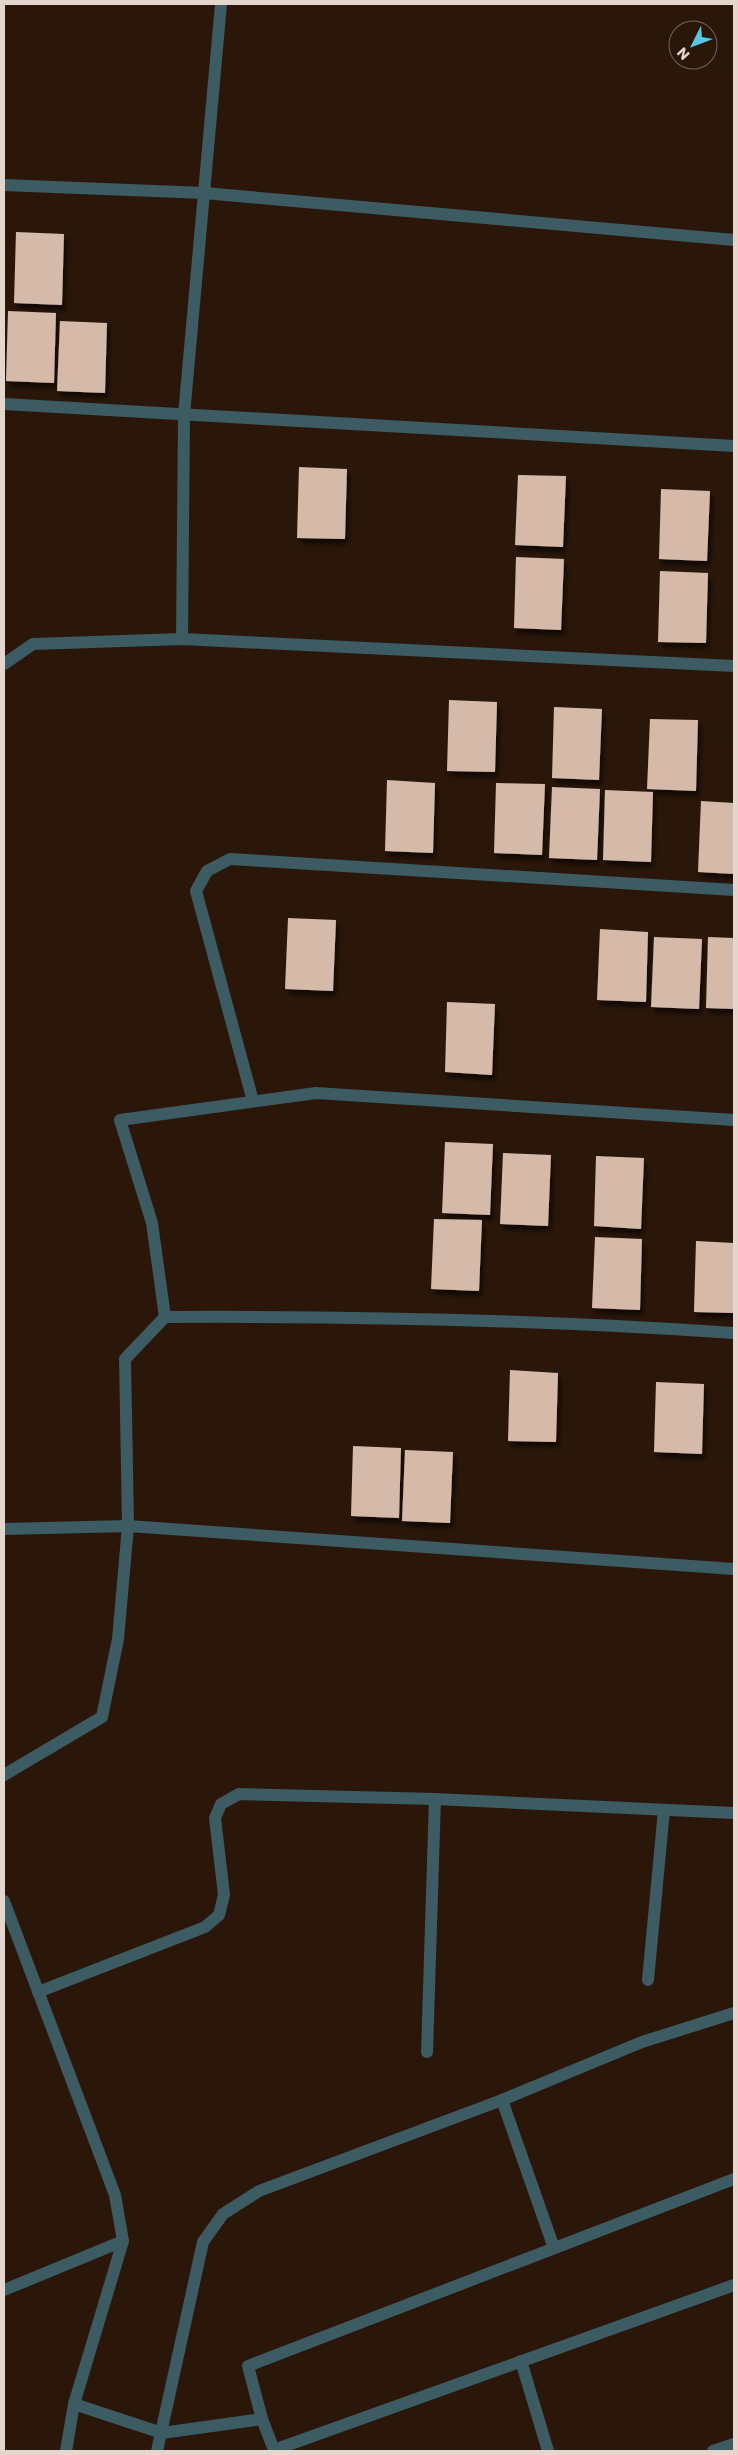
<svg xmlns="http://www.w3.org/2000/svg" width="738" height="2455" font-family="Poppins,sans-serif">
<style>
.building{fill:#d5baaa;filter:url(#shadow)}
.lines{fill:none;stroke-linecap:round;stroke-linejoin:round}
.minor{stroke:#3c5b63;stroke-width:12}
</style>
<defs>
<filter id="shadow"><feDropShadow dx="3" dy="5.5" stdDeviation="2.5" flood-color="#0009"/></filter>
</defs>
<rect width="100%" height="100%" fill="#2b170a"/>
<!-- building -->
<g class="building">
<polygon points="16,232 64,234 62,305 14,303"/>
<polygon points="8,311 56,313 54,383 6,381"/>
<polygon points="60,321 107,323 105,393 57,391"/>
<polygon points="299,467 347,469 345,539 297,538"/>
<polygon points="518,475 566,476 563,547 515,545"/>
<polygon points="661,489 710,491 707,561 659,559"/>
<polygon points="516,557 564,559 561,630 514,628"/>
<polygon points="660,571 708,573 706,643 658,642"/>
<polygon points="449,700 497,702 495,772 447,771"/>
<polygon points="554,707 602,709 599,780 552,778"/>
<polygon points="650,719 698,720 696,791 647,789"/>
<polygon points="387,780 435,783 433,853 385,851"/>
<polygon points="496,783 545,784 542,855 494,853"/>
<polygon points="552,787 600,789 597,860 549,858"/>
<polygon points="605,790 653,792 651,862 603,860"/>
<polygon points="701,801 734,803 734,874 698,872"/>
<polygon points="288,918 336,920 333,991 285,989"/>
<polygon points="600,929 648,932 646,1002 597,1000"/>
<polygon points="654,937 702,939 699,1009 651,1007"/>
<polygon points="708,937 734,938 734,1009 706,1008"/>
<polygon points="447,1002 495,1004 492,1075 445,1072"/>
<polygon points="445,1142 493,1144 490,1215 442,1213"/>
<polygon points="503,1153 551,1155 548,1226 500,1224"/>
<polygon points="596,1156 644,1158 641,1229 594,1226"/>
<polygon points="434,1219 482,1220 479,1291 431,1289"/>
<polygon points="595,1237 642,1239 640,1310 592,1308"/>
<polygon points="696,1241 734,1243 734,1313 694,1312"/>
<polygon points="510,1370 558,1373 556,1442 508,1441"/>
<polygon points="656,1382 704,1384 702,1454 654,1452"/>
<polygon points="353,1446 401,1448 399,1518 351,1516"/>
<polygon points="405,1450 453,1452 450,1523 402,1521"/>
</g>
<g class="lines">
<!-- minor -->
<g class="minor">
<polyline points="4,185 204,193 734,240"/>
<polyline points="4,404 734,446"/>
<polyline points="182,639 184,415 221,4"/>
<polyline points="4,664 33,644 182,639 734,666"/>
<polyline points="253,1101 196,891 207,871 230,859 734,890"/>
<path d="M165 1317C355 1316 545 1320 734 1333"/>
<polyline points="4,1529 128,1526 734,1569"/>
<polyline points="4,1775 102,1717 118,1639 128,1526 125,1359 165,1317 152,1223 120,1120 316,1093 734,1120"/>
<polyline points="4,1901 115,2195 123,2241 74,2404 66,2451"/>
<polyline points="648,1980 664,1810"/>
<polyline points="38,1992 205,1927 219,1915 224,1895 215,1818 221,1804 239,1794 435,1799 734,1813"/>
<polyline points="427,2052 435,1799"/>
<polyline points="502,2100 554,2248"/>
<polyline points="4,2290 123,2241"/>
<polyline points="521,2361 548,2451"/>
<polyline points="74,2404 162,2433 262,2419 274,2450 734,2285"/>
<polyline points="262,2419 248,2366 734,2179"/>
<polyline points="157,2451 203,2242 223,2214 259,2191 502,2100 642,2042 734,2013"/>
<polyline points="713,2451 734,2444"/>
</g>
</g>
<!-- border -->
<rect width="738" height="2455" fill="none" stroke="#e4d6cd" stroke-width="10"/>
<!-- north arrow -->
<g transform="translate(693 45) rotate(228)"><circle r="24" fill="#2b170a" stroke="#756358"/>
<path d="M0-4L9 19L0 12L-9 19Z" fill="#58c9e3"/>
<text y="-8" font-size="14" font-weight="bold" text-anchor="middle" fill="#e4d6cd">N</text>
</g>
</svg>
